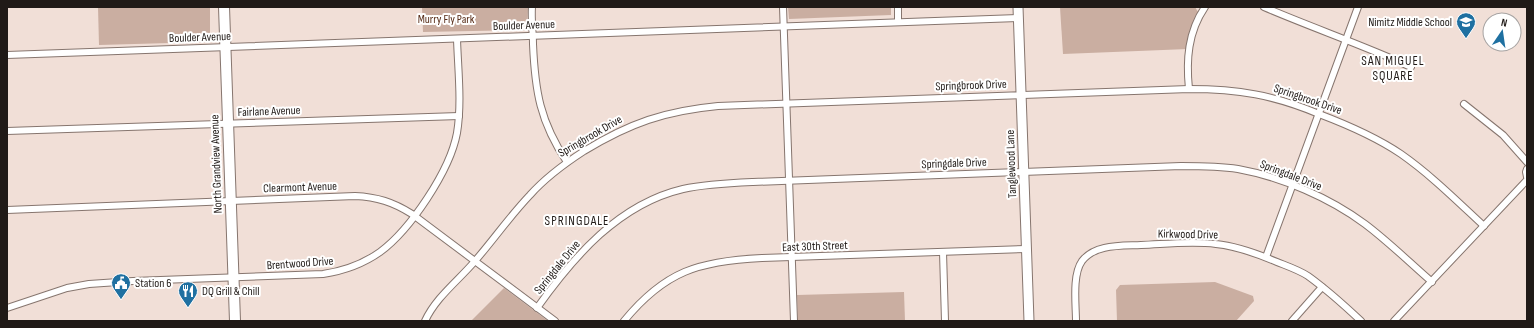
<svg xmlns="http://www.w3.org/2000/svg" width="1534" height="328" font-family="'Sofia Sans Condensed',sans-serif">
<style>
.green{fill:#caaea1}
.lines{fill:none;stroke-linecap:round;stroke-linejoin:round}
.minor-casing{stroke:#86756e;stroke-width:8}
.secondary-casing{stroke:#86756e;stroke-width:11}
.primary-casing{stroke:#86756e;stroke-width:12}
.minor{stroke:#fff;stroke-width:6}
.secondary{stroke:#fff;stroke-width:9}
.primary{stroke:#fff;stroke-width:10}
.labels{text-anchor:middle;stroke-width:4;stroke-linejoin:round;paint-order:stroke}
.park-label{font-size:12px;fill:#572c17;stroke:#fff}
.poi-label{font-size:12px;fill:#201a17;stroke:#fff;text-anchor:start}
.street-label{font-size:12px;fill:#201a17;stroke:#fff}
.neighbourhood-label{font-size:13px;letter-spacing:1px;fill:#201a17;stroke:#fff}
</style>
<rect width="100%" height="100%" fill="#f1dfd7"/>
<!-- green -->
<g class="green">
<polygon points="98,7 210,7 210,36 206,42 99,45"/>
<polygon points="422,7 528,7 527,30 423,32"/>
<polygon points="788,7 891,7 891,15 789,19"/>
<polygon points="1060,7 1195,7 1200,15 1188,49 1063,54"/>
<polygon points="1215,282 1253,296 1254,301 1236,321 1117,321 1116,290 1120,285"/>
<polygon points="504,288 548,321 471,321"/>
<polygon points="904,292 905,321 798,321 797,295"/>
</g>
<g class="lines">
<defs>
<g id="minor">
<path d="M532 7C531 19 533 32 533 44 535 91 540 122 567 162"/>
<polyline points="783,7 794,321"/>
<polyline points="898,7 898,22"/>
<path d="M1264 7C1313 28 1363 45 1411 67"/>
<polyline points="7,55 1018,18"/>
<path d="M1189 89C1186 60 1188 32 1205 7"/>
<polyline points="1464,104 1503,135 1527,162"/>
<polyline points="7,131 459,116"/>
<polyline points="1527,169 1526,172 1527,177"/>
<path d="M7 210 355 196C377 197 393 202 412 214L555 321"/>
<polyline points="943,252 945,321"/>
<polyline points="1266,257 1358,7"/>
<path d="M7 308 67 288 89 284 133 281 323 274C343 271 363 264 380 252 410 230 450 171 457 133 462 103 458 70 457 39"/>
<path d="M537 308C574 256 619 204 683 189 706 184 730 183 753 182L1181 166C1200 166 1219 166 1238 169 1282 177 1330 198 1365 224 1389 242 1410 263 1432 282"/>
<path d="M425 321C436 297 459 280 475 261 494 239 510 216 530 195 546 177 564 164 584 151 630 123 665 111 718 106L1189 89C1238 89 1274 95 1319 114 1348 125 1376 137 1401 154 1431 175 1457 201 1484 226"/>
<path d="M624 321C665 271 699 261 762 258L1026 249"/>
<path d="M1076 321C1076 305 1072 275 1082 261 1095 244 1121 246 1141 245 1166 244 1191 241 1216 244 1237 246 1258 254 1277 262 1287 266 1299 270 1308 276 1326 289 1344 305 1361 321"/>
<polyline points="1292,321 1322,287"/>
<polyline points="1394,321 1527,180"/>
</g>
<polyline id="secondary" points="1018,7 1029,321"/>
<polyline id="primary" points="224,7 235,321"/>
</defs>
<!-- minor casing -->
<use href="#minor" class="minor-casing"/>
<!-- secondary casing -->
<use href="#secondary" class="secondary-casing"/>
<!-- primary casing -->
<use href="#primary" class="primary-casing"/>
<!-- minor -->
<use href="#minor" class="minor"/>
<!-- secondary -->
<use href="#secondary" class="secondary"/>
<!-- primary -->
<use href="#primary" class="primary"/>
</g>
<!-- icons -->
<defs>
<symbol id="school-pin" viewBox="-11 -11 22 30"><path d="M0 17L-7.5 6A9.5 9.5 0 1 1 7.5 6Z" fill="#1f70a1" stroke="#fff"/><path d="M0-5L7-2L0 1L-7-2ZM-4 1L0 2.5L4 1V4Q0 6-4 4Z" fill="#fff"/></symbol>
<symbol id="civic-pin" viewBox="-11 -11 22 30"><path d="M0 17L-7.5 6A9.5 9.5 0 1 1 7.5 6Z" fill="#1f70a1" stroke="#fff"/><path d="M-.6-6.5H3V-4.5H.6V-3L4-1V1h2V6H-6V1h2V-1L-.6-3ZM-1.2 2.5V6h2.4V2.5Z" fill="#fff"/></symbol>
<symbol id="restaurant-pin" viewBox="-11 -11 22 30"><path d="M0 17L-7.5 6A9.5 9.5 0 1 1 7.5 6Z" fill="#1f70a1" stroke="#fff"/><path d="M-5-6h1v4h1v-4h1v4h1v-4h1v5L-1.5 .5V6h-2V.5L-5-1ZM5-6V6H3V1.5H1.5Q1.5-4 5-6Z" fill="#fff"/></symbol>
</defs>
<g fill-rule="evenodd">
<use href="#school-pin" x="1455" y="11" width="22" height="30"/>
<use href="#civic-pin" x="110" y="272" width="22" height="30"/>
<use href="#restaurant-pin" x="177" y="280" width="22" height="30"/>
</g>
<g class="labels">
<!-- park labels -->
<g class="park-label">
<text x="446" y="23">Murry Fly Park</text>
</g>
<!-- poi labels -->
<g class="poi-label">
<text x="1452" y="26" text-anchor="end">Nimitz Middle School</text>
<text x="135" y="287">Station 6</text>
<text x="202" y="295">DQ Grill &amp; Chill</text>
</g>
<!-- street labels -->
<g class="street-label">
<text transform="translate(524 25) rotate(-2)" y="4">Boulder Avenue</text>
<text transform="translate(200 37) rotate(-2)" y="4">Boulder Avenue</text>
<text transform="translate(971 85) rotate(-2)" y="4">Springbrook Drive</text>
<text transform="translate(1308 99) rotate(19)" y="4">Springbrook Drive</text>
<text transform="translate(269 111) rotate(-2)" y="4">Fairlane Avenue</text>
<text transform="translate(590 136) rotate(-30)" y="4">Springbrook Drive</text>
<text transform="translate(954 163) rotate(-2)" y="4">Springdale Drive</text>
<text transform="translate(216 164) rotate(-92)" y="4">North Grandview Avenue</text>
<text transform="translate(1011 164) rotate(-92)" y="4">Tanglewood Lane</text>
<text transform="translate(1291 175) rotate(21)" y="4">Springdale Drive</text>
<text transform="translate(300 187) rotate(-2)" y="4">Clearmont Avenue</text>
<text transform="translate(1188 234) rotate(1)" y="4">Kirkwood Drive</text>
<text transform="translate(815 246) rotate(-2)" y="4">East 30th Street</text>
<text transform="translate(300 263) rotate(-4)" y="4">Brentwood Drive</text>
<text transform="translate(557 267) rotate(-51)" y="4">Springdale Drive</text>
</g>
<!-- neighbourhood labels -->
<g class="neighbourhood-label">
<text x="1393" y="65">SAN MIGUEL<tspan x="1393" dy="15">SQUARE</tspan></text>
<text x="577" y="225">SPRINGDALE</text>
</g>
</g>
<!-- border -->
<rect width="1534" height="328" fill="none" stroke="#201a17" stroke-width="16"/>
<!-- north arrow -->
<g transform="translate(1502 32) rotate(13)"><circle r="19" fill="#ffffff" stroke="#a6a3a2"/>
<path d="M0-3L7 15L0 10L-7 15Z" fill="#1f70a1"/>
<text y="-6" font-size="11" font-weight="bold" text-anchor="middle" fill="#201a17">N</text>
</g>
</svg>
